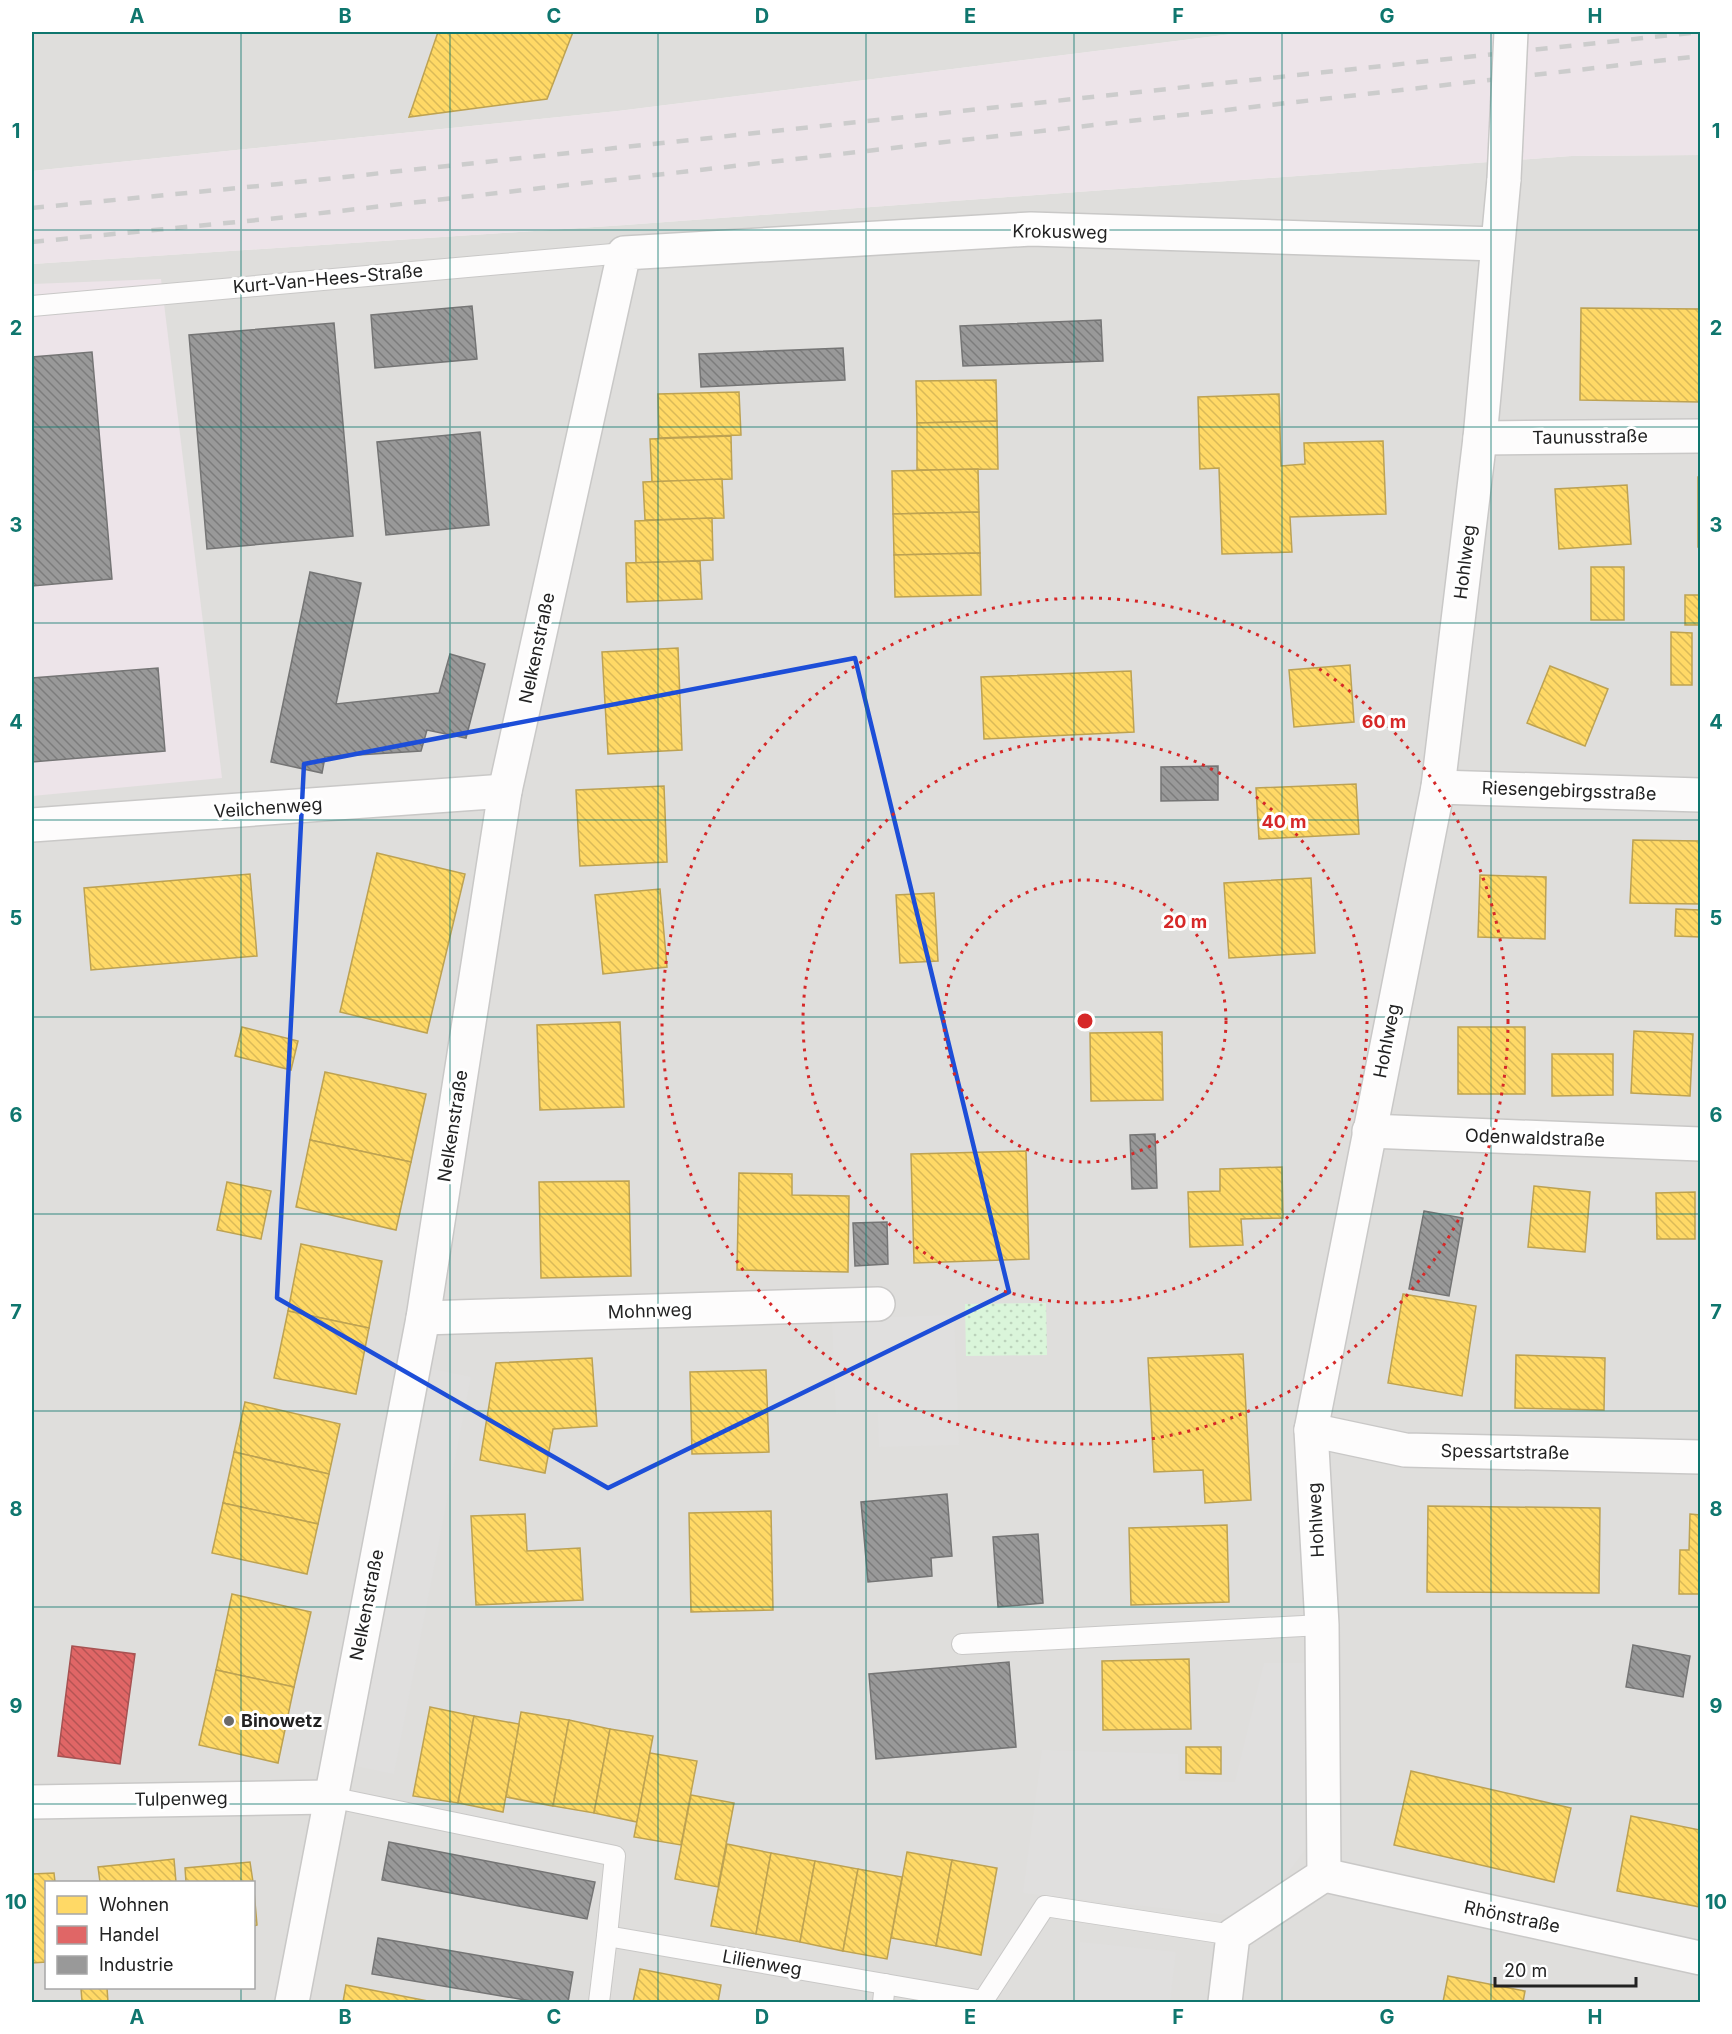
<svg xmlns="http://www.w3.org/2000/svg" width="1732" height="2034" font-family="Inter,sans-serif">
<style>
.residential{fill:#dfdedc;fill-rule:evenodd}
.industrial{fill:#ede4e9}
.park{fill:url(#park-dots)}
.parking{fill:#e0dfde}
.homes{fill:url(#homes-back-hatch);stroke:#bda252;stroke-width:1.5}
.shops{fill:url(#shops-back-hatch);stroke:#a75252;stroke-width:1.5}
.industry{fill:url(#industry-back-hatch);stroke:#757575;stroke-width:1.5}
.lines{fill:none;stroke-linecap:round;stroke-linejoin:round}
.service-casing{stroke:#c9c8c7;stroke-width:22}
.minor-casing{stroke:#c9c8c7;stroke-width:36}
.service{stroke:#fdfcfc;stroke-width:20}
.minor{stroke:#fdfcfc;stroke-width:33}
.rail{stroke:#ccc;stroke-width:4.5;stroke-dasharray:12 12;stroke-linecap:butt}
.minor-bridge-casing{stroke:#c9c8c7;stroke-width:36;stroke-linecap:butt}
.minor-bridge{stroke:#fdfcfc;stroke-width:33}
.marked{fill:none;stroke:#1d4ed8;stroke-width:4.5;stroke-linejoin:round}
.grid{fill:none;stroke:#0f766e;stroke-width:1.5;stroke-opacity:0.55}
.ring{fill:none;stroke:#d62828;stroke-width:3;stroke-dasharray:3 6}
.poi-dot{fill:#6a6968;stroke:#fff;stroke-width:2}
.labels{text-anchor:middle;stroke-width:6;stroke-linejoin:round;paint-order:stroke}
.street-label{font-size:18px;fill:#222;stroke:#fff}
.poi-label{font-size:18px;font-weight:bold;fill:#222;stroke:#fff;text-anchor:start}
.centre{fill:#d62828;stroke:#fff;stroke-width:3}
.ring-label{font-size:18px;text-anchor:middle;font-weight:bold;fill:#d62828;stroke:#fff;stroke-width:6;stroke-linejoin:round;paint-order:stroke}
.neatline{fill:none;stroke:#0f766e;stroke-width:2}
.grid-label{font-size:20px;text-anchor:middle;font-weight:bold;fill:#0f766e}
</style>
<defs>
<pattern id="park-dots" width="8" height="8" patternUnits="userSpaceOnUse" patternTransform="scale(1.5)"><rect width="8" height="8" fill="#daf5da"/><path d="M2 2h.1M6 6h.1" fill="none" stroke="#bbd2bb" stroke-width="1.8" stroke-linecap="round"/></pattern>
<pattern id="homes-back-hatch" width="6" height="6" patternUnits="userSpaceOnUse" patternTransform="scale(1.5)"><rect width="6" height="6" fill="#ffd966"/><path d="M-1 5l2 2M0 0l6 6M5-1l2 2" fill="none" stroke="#daba58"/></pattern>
<pattern id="shops-back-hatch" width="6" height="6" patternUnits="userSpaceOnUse" patternTransform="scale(1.5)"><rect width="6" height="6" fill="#e06666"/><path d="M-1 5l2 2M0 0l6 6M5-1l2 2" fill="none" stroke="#b55454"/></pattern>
<pattern id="industry-back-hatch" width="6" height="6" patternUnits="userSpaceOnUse" patternTransform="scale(1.5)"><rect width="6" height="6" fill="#999"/><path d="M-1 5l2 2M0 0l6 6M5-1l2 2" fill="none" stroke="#7c7c7c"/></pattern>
</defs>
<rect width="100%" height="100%" fill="#f0eeeb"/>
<!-- residential -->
<g class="residential">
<polygon points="32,32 1248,32 618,111 32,171"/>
<path d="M1700 155V2002H32V264L625 225 1571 156ZM46 1882H254V1988H46Z"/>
</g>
<!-- industrial -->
<g class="industrial">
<polygon points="1248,32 1700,32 1700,155 1571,156 625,225 32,264 32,171 618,111"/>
<polygon points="161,279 222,778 32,796 32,284"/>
</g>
<!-- park -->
<polygon class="park" points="1046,1303 1047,1355 966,1356 965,1304"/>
<!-- parking -->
<g class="parking">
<polygon points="954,1315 959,1445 879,1447 878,1413 836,1414 832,1319"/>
<polygon points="432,1369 471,1377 394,1774 355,1766"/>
<polygon points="1264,1663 1306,1663 1309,1844 1255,1918 1023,1893 1042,1750 1178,1754 1179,1781 1235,1782"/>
<polygon points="1080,1942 1176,1952 1170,2002 1074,2002"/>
</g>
<!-- homes -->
<g class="homes">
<polygon points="438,32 573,32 547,99 409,117"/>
<polygon points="1581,308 1700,309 1700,402 1580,400"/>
<polygon points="996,380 997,421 917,423 916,381"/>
<polygon points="739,392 741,435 659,438 658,394"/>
<polygon points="1279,394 1281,466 1305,464 1304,443 1383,441 1386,514 1290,517 1292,552 1222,554 1219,468 1200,469 1198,397"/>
<polygon points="997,421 998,469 917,470 917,423"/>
<polygon points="731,436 732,479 652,482 650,439"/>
<polygon points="978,469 979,512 893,514 892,471"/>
<rect x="1698" y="477" width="2" height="70"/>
<polygon points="722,479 724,518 645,520 643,482"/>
<polygon points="1627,485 1631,544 1559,549 1555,489"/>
<polygon points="979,512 980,553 894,555 893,514"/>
<polygon points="712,518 713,560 636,563 635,521"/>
<polygon points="980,553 981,595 895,597 894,555"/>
<polygon points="700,561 702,599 627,602 626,563"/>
<rect x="1591" y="567" width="33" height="53"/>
<rect x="1685" y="595" width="15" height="30"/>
<polygon points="1671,632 1692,633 1692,685 1671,685"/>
<polygon points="678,648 682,750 608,754 602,652"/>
<polygon points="1350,665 1354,722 1294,727 1289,670"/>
<polygon points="1550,666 1608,689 1585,746 1527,723"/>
<polygon points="1131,671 1134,732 984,739 981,677"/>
<polygon points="1356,784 1359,834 1259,839 1256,788"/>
<polygon points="664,786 667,862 580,866 576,790"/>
<polygon points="1633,840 1700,841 1700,904 1630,903"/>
<polygon points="377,853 465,874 427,1033 340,1012"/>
<polygon points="250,874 257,956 91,970 84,888"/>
<polygon points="1480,875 1546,877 1545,939 1478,937"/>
<polygon points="1311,878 1315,953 1229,958 1224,883"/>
<polygon points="660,889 667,967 603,974 595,895"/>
<polygon points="934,893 938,961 900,963 896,895"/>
<polygon points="1676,909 1700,910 1700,937 1675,936"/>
<polygon points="620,1022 624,1107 540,1110 537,1025"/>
<polygon points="242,1027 298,1041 291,1070 235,1056"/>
<rect x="1458" y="1027" width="67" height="67"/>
<polygon points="1634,1031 1693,1034 1690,1096 1631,1093"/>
<polygon points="1162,1032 1163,1100 1091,1101 1090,1033"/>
<polygon points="1552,1054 1613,1054 1613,1095 1552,1096"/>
<polygon points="325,1072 426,1094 411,1162 310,1140"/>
<polygon points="310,1140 411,1162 396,1230 296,1207"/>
<polygon points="1026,1151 1029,1259 914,1263 911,1154"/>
<polygon points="1282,1167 1283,1218 1241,1219 1243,1245 1190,1247 1188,1192 1220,1191 1220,1169"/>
<polygon points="739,1173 792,1174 792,1195 849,1196 848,1272 737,1270"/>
<polygon points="629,1181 631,1276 541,1278 539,1182"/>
<polygon points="227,1182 271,1191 261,1239 217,1230"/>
<polygon points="1534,1186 1590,1192 1585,1252 1528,1247"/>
<polygon points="1695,1192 1695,1239 1657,1239 1656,1193"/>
<polygon points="301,1244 382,1261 369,1328 288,1311"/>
<polygon points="1403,1294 1476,1306 1462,1396 1388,1383"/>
<polygon points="288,1311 369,1328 356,1394 274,1378"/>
<polygon points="1243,1354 1251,1500 1205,1503 1203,1470 1154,1472 1148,1358"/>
<polygon points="1516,1355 1605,1358 1604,1410 1515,1408"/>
<polygon points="592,1358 597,1426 553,1429 545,1473 480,1460 496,1363"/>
<polygon points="766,1370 769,1452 692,1454 690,1372"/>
<polygon points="245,1402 340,1424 329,1474 234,1452"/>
<polygon points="234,1452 329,1474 318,1524 223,1503"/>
<polygon points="223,1503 318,1524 307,1574 212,1553"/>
<polygon points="1428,1506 1600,1508 1599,1593 1427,1592"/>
<polygon points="771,1511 773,1610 691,1612 689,1513"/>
<polygon points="525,1514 527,1551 580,1548 583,1600 476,1605 471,1516"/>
<polygon points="1690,1514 1700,1515 1700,1594 1679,1594 1680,1550 1689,1550"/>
<polygon points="1227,1525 1229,1602 1131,1605 1129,1528"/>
<polygon points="232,1594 311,1612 294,1687 216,1670"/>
<polygon points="1189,1659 1191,1729 1103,1730 1102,1661"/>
<polygon points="216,1670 294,1687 278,1763 199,1745"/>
<polygon points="430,1707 474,1716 458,1803 413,1796"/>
<polygon points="521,1712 569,1720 553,1806 506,1797"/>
<polygon points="474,1716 519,1724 503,1812 458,1803"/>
<polygon points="569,1720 610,1729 594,1813 553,1806"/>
<polygon points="610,1729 653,1736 637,1822 594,1813"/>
<polygon points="1186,1747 1221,1747 1221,1774 1186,1773"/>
<polygon points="650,1753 697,1761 681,1845 634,1837"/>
<polygon points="1411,1771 1571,1808 1554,1882 1394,1845"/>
<polygon points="691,1795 734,1803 718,1887 675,1879"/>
<polygon points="1631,1816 1700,1830 1700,1907 1617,1891"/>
<polygon points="727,1844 771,1853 756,1934 711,1926"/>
<polygon points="907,1852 952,1860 936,1946 891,1938"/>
<polygon points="771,1853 815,1861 800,1942 756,1934"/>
<polygon points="174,1859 176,1882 100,1882 98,1867"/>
<polygon points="952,1860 997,1868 981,1955 936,1946"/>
<polygon points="815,1861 858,1869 843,1951 800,1942"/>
<polygon points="250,1862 253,1882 186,1882 185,1868"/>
<polygon points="858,1869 902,1877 887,1959 843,1951"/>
<polygon points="54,1873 55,1882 46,1882 46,1962 32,1963 32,1874"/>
<polygon points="254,1891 257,1925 254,1926"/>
<polygon points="640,1969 721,1985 718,2002 633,2002"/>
<polygon points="1448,1976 1525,1991 1523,2002 1443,2002"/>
<polygon points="346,1985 433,2002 343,2002"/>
<polygon points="81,1988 107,1988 108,2002 82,2002"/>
</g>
<!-- shops -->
<polygon class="shops" points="72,1646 135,1654 120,1764 58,1756"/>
<!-- industry -->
<g class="industry">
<polygon points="472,306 477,359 375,368 371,315"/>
<polygon points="1101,320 1103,361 963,366 960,326"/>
<polygon points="334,323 353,536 207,549 189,335"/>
<polygon points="843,348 845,380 701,387 699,354"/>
<polygon points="92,352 112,579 32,586 32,357"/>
<polygon points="480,432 489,525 386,535 377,442"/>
<polygon points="310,572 361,583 336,704 439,693 450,654 485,664 466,738 427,730 421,751 325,757 322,773 271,762"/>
<polygon points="158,668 165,751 32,762 32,678"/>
<polygon points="1218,766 1218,800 1161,801 1161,767"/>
<polygon points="1155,1134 1157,1188 1132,1189 1130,1135"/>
<polygon points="1424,1211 1463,1218 1449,1296 1409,1289"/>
<polygon points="887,1222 888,1264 855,1266 853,1223"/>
<polygon points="947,1494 952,1556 931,1558 932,1576 868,1582 861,1502"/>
<polygon points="1038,1534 1043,1603 998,1607 993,1537"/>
<polygon points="1633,1645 1690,1656 1683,1697 1626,1687"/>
<polygon points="1009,1662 1016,1747 876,1759 869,1674"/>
<polygon points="389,1842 595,1882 587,1919 382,1880"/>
<polygon points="378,1938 573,1972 568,2002 537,2002 372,1974"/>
</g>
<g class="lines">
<defs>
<g id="service">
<polyline points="32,306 624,253"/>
<polyline points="962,1644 1322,1625"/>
<polyline points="330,1797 615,1856 607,1936 983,2001 1045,1906 1233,1935"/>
<polyline points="599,2002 607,1936"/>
<polyline points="883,2002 885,1984"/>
</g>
<g id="minor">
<polyline points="1480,438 1700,436"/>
<polyline points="1438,787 1700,795"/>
<polyline points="32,825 505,791"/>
<polyline points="1369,1131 1700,1144"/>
<polyline points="423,1318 878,1304"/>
<polyline points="1311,1430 1405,1450 1700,1457"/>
<polyline points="32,1802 330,1797"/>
<polyline points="1324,1875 1700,1958"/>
<polyline points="292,2002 423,1318 505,791 624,253 1031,229 1497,244"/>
<polyline points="1225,2002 1233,1935 1324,1875 1322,1625 1311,1430 1438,787 1480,438 1504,179"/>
</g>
</defs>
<!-- service casing -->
<use href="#service" class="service-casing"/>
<!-- minor casing -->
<use href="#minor" class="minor-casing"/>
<!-- service -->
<use href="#service" class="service"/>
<!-- minor -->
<use href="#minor" class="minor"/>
<!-- rail -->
<g class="rail">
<polyline points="32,208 279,184 1700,32"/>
<polyline points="32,242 278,218 1700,56"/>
</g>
<defs>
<polyline id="minor-bridge" points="1504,179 1511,32"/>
</defs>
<!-- minor-bridge casing -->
<use href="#minor-bridge" class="minor-bridge-casing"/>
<!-- minor-bridge -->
<use href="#minor-bridge" class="minor-bridge"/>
</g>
<!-- marked area -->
<path class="marked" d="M855 658 1009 1292 608 1488 277 1298 304 764Z"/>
<!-- grid -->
<path class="grid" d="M241 32V1882M450 32V2002M658 32V2002M866 32V2002M1074 32V2002M1282 32V2002M1491 32V2002M32 230H1700M32 427H1700M32 623H1700M32 820H1700M32 1017H1700M32 1214H1700M32 1411H1700M32 1607H1700M32 1804H1700M241 1988V2002"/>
<!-- distance rings -->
<g class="ring">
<circle cx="1085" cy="1021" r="141"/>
<circle cx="1085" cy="1021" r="282"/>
<circle cx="1085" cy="1021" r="423"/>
</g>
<!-- markers -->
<circle class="poi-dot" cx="229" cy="1721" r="6"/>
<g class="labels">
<!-- street labels -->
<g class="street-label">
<text transform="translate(1060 232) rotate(1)" y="6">Krokusweg</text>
<text transform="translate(328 279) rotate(-5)" y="6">Kurt-Van-Hees-Straße</text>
<text transform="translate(1590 437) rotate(-1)" y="6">Taunusstraße</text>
<text transform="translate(1465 562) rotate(-83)" y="6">Hohlweg</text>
<text transform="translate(537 648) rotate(-78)" y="6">Nelkenstraße</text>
<text transform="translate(1569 791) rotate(2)" y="6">Riesengebirgsstraße</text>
<text transform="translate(268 808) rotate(-4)" y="6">Veilchenweg</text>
<text transform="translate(1387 1041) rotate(-79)" y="6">Hohlweg</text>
<text transform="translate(453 1126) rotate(-81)" y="6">Nelkenstraße</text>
<text transform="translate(1535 1138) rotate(2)" y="6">Odenwaldstraße</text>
<text transform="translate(650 1311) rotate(-2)" y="6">Mohnweg</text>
<text transform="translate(1505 1452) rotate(1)" y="6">Spessartstraße</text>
<text transform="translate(1316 1520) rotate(-93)" y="6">Hohlweg</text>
<text transform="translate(367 1605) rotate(-79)" y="6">Nelkenstraße</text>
<text transform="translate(181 1799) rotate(-1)" y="6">Tulpenweg</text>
<text transform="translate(1512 1917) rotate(12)" y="6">Rhönstraße</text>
<text transform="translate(762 1963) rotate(10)" y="6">Lilienweg</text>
</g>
<!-- poi labels -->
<g class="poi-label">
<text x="241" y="1727">Binowetz</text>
</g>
</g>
<circle cx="1085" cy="1021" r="9" class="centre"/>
<g class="ring-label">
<text x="1384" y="728">60 m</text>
<text x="1284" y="828">40 m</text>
<text x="1185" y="928">20 m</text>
</g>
<!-- border -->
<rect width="1732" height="2034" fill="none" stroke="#ffffff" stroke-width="66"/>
<!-- legend -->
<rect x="45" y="1881" width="210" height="108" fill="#ffffff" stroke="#a7a7a7" stroke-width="1.5"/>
<rect x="57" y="1896" width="30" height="18" fill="#ffd966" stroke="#a7a7a7" stroke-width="1.5"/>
<text x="99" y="1911" font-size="18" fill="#222222">Wohnen</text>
<rect x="57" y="1926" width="30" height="18" fill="#e06666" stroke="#a7a7a7" stroke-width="1.5"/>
<text x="99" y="1941" font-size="18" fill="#222222">Handel</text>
<rect x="57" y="1956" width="30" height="18" fill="#999999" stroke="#a7a7a7" stroke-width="1.5"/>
<text x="99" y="1971" font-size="18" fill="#222222">Industrie</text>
<!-- scale -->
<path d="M1495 1977v9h141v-9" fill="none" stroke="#222222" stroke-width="3"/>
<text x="1504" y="1977" font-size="18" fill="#222222" stroke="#ffffff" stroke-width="4.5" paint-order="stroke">20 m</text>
<rect x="33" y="33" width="1666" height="1968" class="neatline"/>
<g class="grid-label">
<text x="137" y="23">A</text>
<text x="345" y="23">B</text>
<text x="554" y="23">C</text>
<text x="762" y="23">D</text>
<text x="970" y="23">E</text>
<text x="1178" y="23">F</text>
<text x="1387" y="23">G</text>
<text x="1595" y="23">H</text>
<text x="16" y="138">1</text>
<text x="1716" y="138">1</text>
<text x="16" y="335">2</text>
<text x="1716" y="335">2</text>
<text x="16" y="532">3</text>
<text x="1716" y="532">3</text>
<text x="16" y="729">4</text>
<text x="1716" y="729">4</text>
<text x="16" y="925">5</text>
<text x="1716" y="925">5</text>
<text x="16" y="1122">6</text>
<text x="1716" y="1122">6</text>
<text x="16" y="1319">7</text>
<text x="1716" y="1319">7</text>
<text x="16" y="1516">8</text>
<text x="1716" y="1516">8</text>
<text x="16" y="1713">9</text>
<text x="1716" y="1713">9</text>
<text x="16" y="1909">10</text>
<text x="1716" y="1909">10</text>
<text x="137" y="2024">A</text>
<text x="345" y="2024">B</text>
<text x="554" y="2024">C</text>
<text x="762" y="2024">D</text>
<text x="970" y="2024">E</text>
<text x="1178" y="2024">F</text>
<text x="1387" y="2024">G</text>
<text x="1595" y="2024">H</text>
</g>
</svg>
